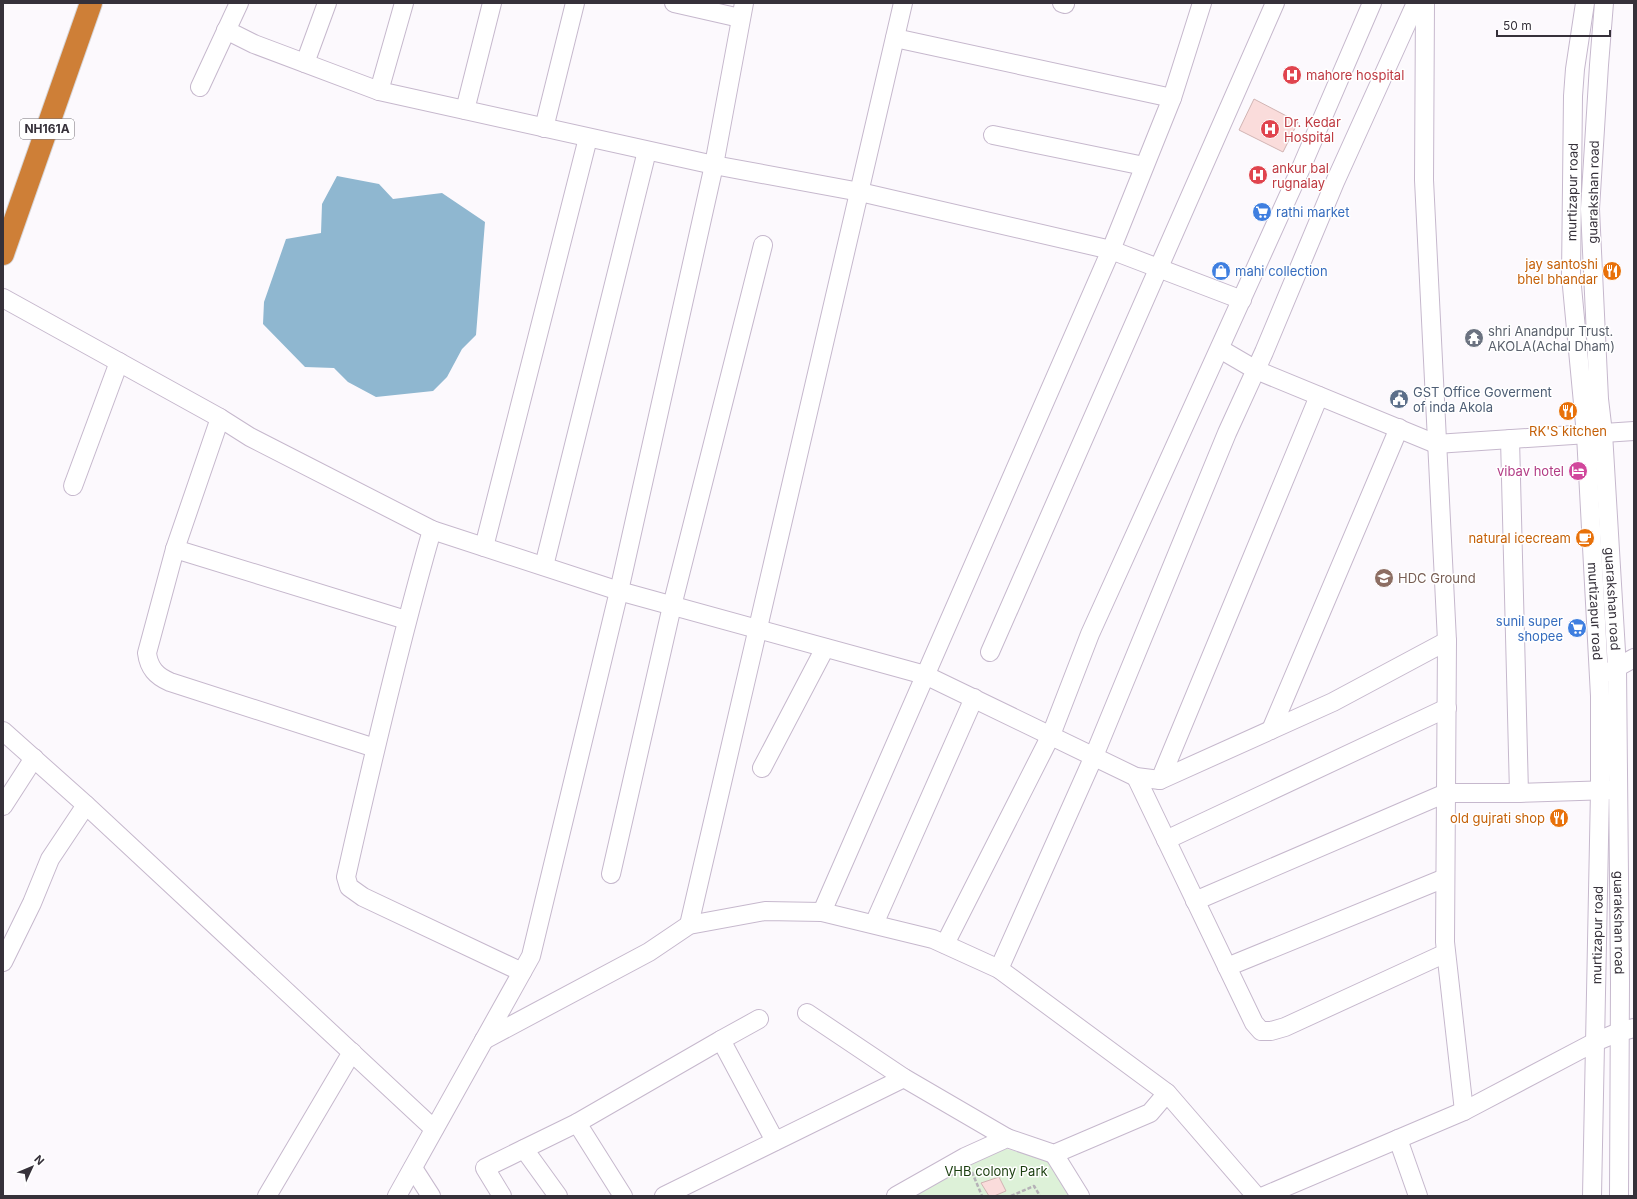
<svg xmlns="http://www.w3.org/2000/svg" width="1637" height="1199" font-family="Inter,sans-serif">
<style>
.green{fill:#ddf1d8}
.water{fill:#8fb7d0}
.building{fill:#fadcdb;stroke:#d1b4b3}
.lines{fill:none;stroke-linecap:round;stroke-linejoin:round}
.minor-casing{stroke:#c6b8cd;stroke-width:20}
.highway-casing{stroke:#d7d6d8;stroke-width:24}
.path{stroke:#b5b1b7;stroke-width:2.5;stroke-dasharray:4 2;stroke-linecap:butt}
.minor{stroke:#fff;stroke-width:18}
.highway{stroke:#ce7f37;stroke-width:22}
.labels{text-anchor:middle;stroke-width:3;stroke-linejoin:round;paint-order:stroke}
.shield{fill:#fff;stroke:#726f75;stroke-width:1}
.shield-label{font-size:12px;font-weight:bold;fill:#36313a}
.health-label{font-size:13px;fill:#be3a42;stroke:#fff;text-anchor:start}
.street-label{font-size:13px;fill:#36313a;stroke:#fff}
.shop-label{font-size:13px;fill:#366cbe;stroke:#fff;text-anchor:start}
.food-label{font-size:13px;fill:#c56008;stroke:#fff;text-anchor:end}
.worship-label{font-size:13px;fill:#5b616d;stroke:#fff;text-anchor:start}
.service-label{font-size:13px;fill:#4e5e75;stroke:#fff;text-anchor:start}
.hotel-label{font-size:13px;fill:#b23c85;stroke:#fff;text-anchor:end}
.education-label{font-size:13px;fill:#785e54;stroke:#fff;text-anchor:start}
.park-label{font-size:13px;fill:#1a3e0e;stroke:#fff}
</style>
<rect width="100%" height="100%" fill="#fcf9fd"/>
<!-- green -->
<polygon class="green" points="993,1145 1062,1164 1083,1196 903,1196"/>
<!-- water -->
<polygon class="water" points="337,176 379,184 393,199 442,193 485,222 476,335 462,349 447,377 433,391 376,397 348,382 334,368 305,367 263,324 264,302 286,239 321,233 322,204"/>
<!-- building -->
<g class="building">
<polygon points="1254,99 1298,122 1283,152 1239,130"/>
<polygon points="999,1177 1006,1191 994,1196 989,1196 981,1183"/>
</g>
<g class="lines">
<defs>
<g id="minor">
<polyline points="674,3 740,18"/>
<polyline points="1062,3 1065,4"/>
<polyline points="1425,3 1424,180 1447,641 1445,942 1464,1111"/>
<path id="s1" d="M1585 3 1575 69 1573 96 1571 276 1586 435 1600 696V790L1592 1196"/>
<path id="s2" d="M1604 3 1599 65 1590 209 1599 399 1603 433 1617 668 1620 982 1619 1196"/>
<polyline points="226,30 254,44 379,91 714,165 860,192 1111,250 1242,300"/>
<polyline points="895,38 1172,98"/>
<polyline points="305,63 327,3"/>
<polyline points="200,87 239,3"/>
<polyline points="379,91 404,3"/>
<polyline points="465,110 492,3"/>
<polyline points="544,128 575,3"/>
<polyline points="993,135 1144,166"/>
<polyline points="3,298 220,418 250,437 432,530 619,591 925,675 1136,777 1160,780 1333,702 1447,641"/>
<polyline points="1220,349 1256,370 1436,444 1634,431"/>
<path d="M220 418 175 549 147 653C149 668 156 676 170 682L375 748"/>
<polyline points="1510,439 1519,793"/>
<polyline points="73,486 119,362"/>
<path d="M432 530C399 645 372 761 346 877L349 887 363 897 522 972"/>
<polyline points="484,547 588,138"/>
<polyline points="175,549 406,620"/>
<polyline points="544,566 647,151"/>
<polyline points="990,652 1275,3"/>
<polyline points="1609,672 1634,658"/>
<polyline points="1271,730 1399,428"/>
<polyline points="3,731 86,805 434,1129"/>
<polyline points="762,768 825,648"/>
<polyline points="1136,777 1254,1023 1261,1031 1271,1031 1285,1027 1446,953"/>
<polyline points="1160,780 1319,396"/>
<polyline points="3,806 34,758"/>
<polyline points="1166,840 1447,708"/>
<polyline points="611,874 672,606 763,245"/>
<polyline points="1195,901 1446,793 1519,793 1611,790"/>
<polyline points="822,912 1111,250 1172,98 1202,3"/>
<polyline points="874,924 974,698"/>
<path d="M689 925C759 618 833 311 903 3"/>
<polyline points="945,944 1051,735 1090,634 1301,168 1372,3"/>
<polyline points="3,962 32,903 50,859 86,805"/>
<polyline points="1227,967 1445,878"/>
<polyline points="999,969 1094,756 1227,433 1264,352 1335,182 1416,3"/>
<polyline points="807,1013 904,1078 1007,1138"/>
<polyline points="484,1040 649,952 689,925 765,911 822,912 933,939 999,969 1167,1093 1256,1196"/>
<polyline points="721,1040 759,1019"/>
<polyline points="577,1123 623,1196"/>
<polyline points="1398,1139 1418,1196"/>
<polyline points="524,1149 558,1196"/>
<polyline points="1054,1154 1080,1196"/>
<polyline points="413,1168 431,1196"/>
<polyline points="267,1196 352,1052"/>
<polyline points="397,1196 531,956 619,591 714,165 744,3"/>
<polyline points="502,1196 485,1168 577,1123 721,1040 775,1141"/>
<polyline points="664,1196 904,1078"/>
<polyline points="896,1196 965,1157 1007,1138 1054,1154 1150,1113 1167,1093"/>
<polyline points="1264,1196 1464,1111 1595,1042 1619,1032 1634,1028"/>
</g>
<polyline id="highway" points="3,254 91,3"/>
</defs>
<!-- minor casing -->
<use href="#minor" class="minor-casing"/>
<!-- highway casing -->
<use href="#highway" class="highway-casing"/>
<!-- path -->
<g class="path">
<polyline points="972,1172 982,1196"/>
<polyline points="1011,1196 1034,1186 1040,1196"/>
</g>
<!-- minor -->
<use href="#minor" class="minor"/>
<!-- highway -->
<use href="#highway" class="highway"/>
</g>
<!-- icons -->
<defs>
<symbol id="hospital-disc" viewBox="-11 -11 22 22"><circle r="9.5" fill="#e0444e" stroke="#fff"/><path d="M-5-5h3v3.5h4V-5h3V5h-3V1.5h-4V5h-3Z" fill="#fff"/></symbol>
<symbol id="supermarket-disc" viewBox="-11 -11 22 22"><circle r="9.5" fill="#3f7fe0" stroke="#fff"/><path d="M-6-5.5h2.5l.6 2H6L4.5 2H-2.5L-4.4-4H-6ZM-1.5 3.2a1.3 1.3 0 1 0 .1 0ZM3 3.2a1.3 1.3 0 1 0 .1 0Z" fill="#fff"/></symbol>
<symbol id="shop-disc" viewBox="-11 -11 22 22"><circle r="9.5" fill="#3f7fe0" stroke="#fff"/><path d="M-5-2.5h2.3a2.7 3.5 0 0 1 5.4 0H5L5.5 6h-11ZM-1.5-2.5h3a1.5 2.3 0 0 0-3 0Z" fill="#fff"/></symbol>
<symbol id="restaurant-disc" viewBox="-11 -11 22 22"><circle r="9.5" fill="#e8710a" stroke="#fff"/><path d="M-5-6h1v4h1v-4h1v4h1v-4h1v5L-1.5 .5V6h-2V.5L-5-1ZM5-6V6H3V1.5H1.5Q1.5-4 5-6Z" fill="#fff"/></symbol>
<symbol id="temple-disc" viewBox="-11 -11 22 22"><circle r="9.5" fill="#6b7280" stroke="#fff"/><path d="M0-6L5-2H3V0L6.5 2.5H4V6H1.5V3h-3V6H-4V2.5H-6.5L-3 0V-2H-5Z" fill="#fff"/></symbol>
<symbol id="civic-disc" viewBox="-11 -11 22 22"><circle r="9.5" fill="#5c6f8a" stroke="#fff"/><path d="M-.6-6.5H3V-4.5H.6V-3L4-1V1h2V6H-6V1h2V-1L-.6-3ZM-1.2 2.5V6h2.4V2.5Z" fill="#fff"/></symbol>
<symbol id="hotel-disc" viewBox="-11 -11 22 22"><circle r="9.5" fill="#d1479c" stroke="#fff"/><path d="M-6-4.5h1.5V1H6V5H4.5V3h-9V5H-6ZM-4 0a1.8 1.8 0 1 1 3.6 0ZM.5 0V-2.5h3Q6-2.5 6 0Z" fill="#fff"/></symbol>
<symbol id="cafe-disc" viewBox="-11 -11 22 22"><circle r="9.5" fill="#e8710a" stroke="#fff"/><path d="M-5.5-4.5H6V0H3Q3 3.5 0 3.5H-2.5Q-5.5 3.5-5.5 0ZM3-3.2v2h1.7v-2ZM-6 4.5H4V6H-6Z" fill="#fff"/></symbol>
<symbol id="school-disc" viewBox="-11 -11 22 22"><circle r="9.5" fill="#8d6e63" stroke="#fff"/><path d="M0-5L7-2L0 1L-7-2ZM-4 1L0 2.5L4 1V4Q0 6-4 4Z" fill="#fff"/></symbol>
</defs>
<g fill-rule="evenodd">
<use href="#hospital-disc" x="1281" y="64" width="22" height="22"/>
<use href="#hospital-disc" x="1259" y="118" width="22" height="22"/>
<use href="#hospital-disc" x="1247" y="164" width="22" height="22"/>
<use href="#supermarket-disc" x="1251" y="201" width="22" height="22"/>
<use href="#shop-disc" x="1210" y="260" width="22" height="22"/>
<use href="#restaurant-disc" x="1601" y="260" width="22" height="22"/>
<use href="#temple-disc" x="1463" y="327" width="22" height="22"/>
<use href="#civic-disc" x="1388" y="388" width="22" height="22"/>
<use href="#restaurant-disc" x="1557" y="400" width="22" height="22"/>
<use href="#hotel-disc" x="1567" y="460" width="22" height="22"/>
<use href="#cafe-disc" x="1574" y="527" width="22" height="22"/>
<use href="#school-disc" x="1373" y="567" width="22" height="22"/>
<use href="#supermarket-disc" x="1566" y="617" width="22" height="22"/>
<use href="#restaurant-disc" x="1548" y="807" width="22" height="22"/>
</g>
<g class="labels">
<!-- shield labels -->
<rect class="shield" x="20" y="119" width="54" height="20" rx="3"/>
<g class="shield-label">
<text x="47" y="133">NH161A</text>
</g>
<!-- health labels -->
<g class="health-label">
<text x="1306" y="80">mahore hospital</text>
<text x="1284" y="127">Dr. Kedar<tspan x="1284" dy="15">Hospital</tspan></text>
<text x="1272" y="173">ankur bal<tspan x="1272" dy="15">rugnalay</tspan></text>
</g>
<!-- street labels -->
<g class="street-label">
<text transform="translate(1572 192) rotate(-89)" y="5">murtizapur road</text>
<text transform="translate(1593 192) rotate(-89)" y="5">guarakshan road</text>
<text dy="5" stroke="none"><textPath href="#s2" startOffset="597">guarakshan road</textPath></text>
<text dy="5" stroke="none"><textPath href="#s1" startOffset="610">murtizapur road</textPath></text>
<text dy="5" stroke="none"><textPath href="#s2" startOffset="921">guarakshan road</textPath></text>
<text transform="translate(1597 935) rotate(-89)" y="5">murtizapur road</text>
</g>
<!-- shop labels -->
<g class="shop-label">
<text x="1276" y="217">rathi market</text>
<text x="1235" y="276">mahi collection</text>
<text x="1563" y="626" text-anchor="end">sunil super<tspan x="1563" dy="15">shopee</tspan></text>
</g>
<!-- food labels -->
<g class="food-label">
<text x="1598" y="269">jay santoshi<tspan x="1598" dy="15">bhel bhandar</tspan></text>
<text x="1568" y="436" text-anchor="middle">RK'S kitchen</text>
<text x="1571" y="543">natural icecream</text>
<text x="1545" y="823">old gujrati shop</text>
</g>
<!-- worship labels -->
<g class="worship-label">
<text x="1488" y="336">shri Anandpur Trust.<tspan x="1488" dy="15">AKOLA(Achal Dham)</tspan></text>
</g>
<!-- service labels -->
<g class="service-label">
<text x="1413" y="397">GST Office Goverment<tspan x="1413" dy="15">of inda Akola</tspan></text>
</g>
<!-- hotel labels -->
<g class="hotel-label">
<text x="1564" y="476">vibav hotel</text>
</g>
<!-- education labels -->
<g class="education-label">
<text x="1398" y="583">HDC Ground</text>
</g>
<!-- park labels -->
<g class="park-label">
<text x="996" y="1176">VHB colony Park</text>
</g>
</g>
<!-- border -->
<rect width="1637" height="1199" fill="none" stroke="#36313a" stroke-width="8"/>
<!-- north arrow -->
<g transform="translate(32 1167) rotate(46)" stroke="#ffffff" stroke-width="3" paint-order="stroke">
<path d="M0-3L7 15L0 10L-7 15Z" fill="#36313a"/>
<text y="-6" font-size="11" font-weight="bold" text-anchor="middle" fill="#36313a">N</text>
</g>
<!-- scale -->
<path d="M1497 30v6h113v-6" fill="none" stroke="#36313a" stroke-width="2"/>
<text x="1503" y="30" font-size="12" fill="#36313a" stroke="#ffffff" stroke-width="3" paint-order="stroke">50 m</text>
</svg>
